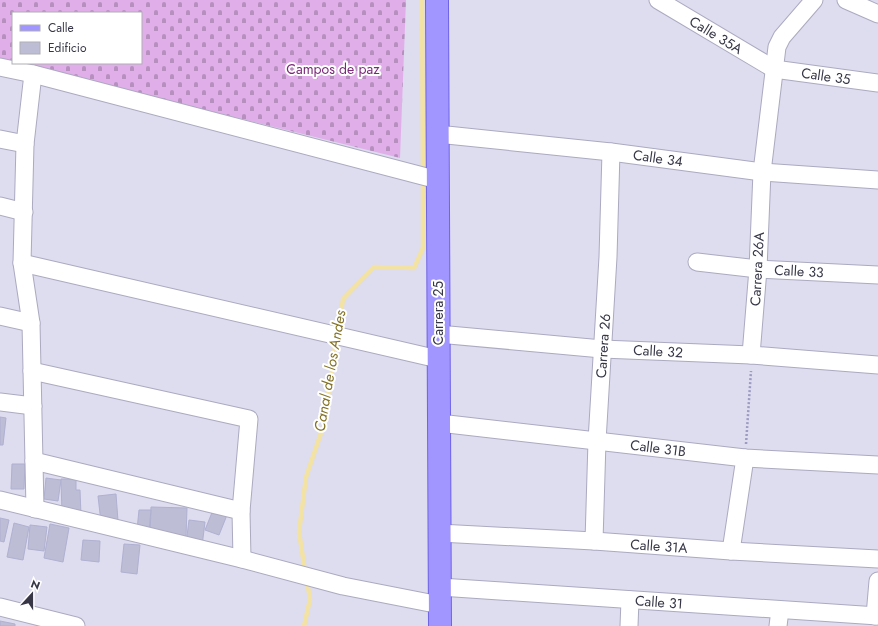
<svg xmlns="http://www.w3.org/2000/svg" width="878" height="626" font-family="Jost,sans-serif">
<style>
.residential{fill:#dedcef;fill-rule:evenodd}
.cemetery{fill:url(#cemetery-stones)}
.lines{fill:none;stroke-linecap:round;stroke-linejoin:round}
.stream{stroke:#f2e2a3;stroke-width:4.5}
.building{fill:#bdbdd6;stroke:#b0b0d1}
.minor-casing{stroke:#abaac0;stroke-width:19}
.primary-casing{stroke:#6f63e6;stroke-width:24}
.path{stroke:#9c9bc2;stroke-width:2.5;stroke-dasharray:2 2;stroke-linecap:butt}
.minor{stroke:#fff;stroke-width:17}
.primary{stroke:#a196ff;stroke-width:22}
.labels{text-anchor:middle;stroke-width:4;stroke-linejoin:round;paint-order:stroke}
.street-label{font-size:14px;fill:#363647;stroke:#fff}
.park-label{font-size:14px;fill:#7b287a;stroke:#fff}
.water-label{font-size:15px;font-style:italic;fill:#847225;stroke:#fff}
</style>
<defs>
<pattern id="cemetery-stones" width="16" height="16" patternUnits="userSpaceOnUse"><rect width="16" height="16" fill="#e0afe9"/><path d="M2 7V4a2 2 0 0 1 4 0v3zM10 15v-3a2 2 0 0 1 4 0v3z" fill="#b68fbf"/></pattern>
</defs>
<rect width="100%" height="100%" fill="#e9e8f4"/>
<!-- residential -->
<path class="residential" d="M0 0H878V626H0ZM13 13H141V63H13Z"/>
<!-- cemetery -->
<polygon class="cemetery" points="0,0 406,0 400,158 16,63 141,63 141,13 13,13 13,62 0,59"/>
<g class="lines">
<!-- stream -->
<g class="stream">
<polyline points="422,0 423,172"/>
<polyline points="338,332 343,299 374,267 414,268 423,248 423,180"/>
<polyline points="305,571 299,532 306,477 324,424 336,340"/>
<polyline points="304,626 310,599 307,581"/>
</g>
</g>
<!-- building -->
<g class="building">
<polygon points="0,417 6,418 3,445 0,445"/>
<polygon points="12,464 25,464 24,489 11,489"/>
<polygon points="46,478 61,480 58,501 44,499"/>
<polygon points="61,479 76,479 76,490 80,490 81,515 62,515"/>
<polygon points="116,494 118,521 101,522 98,496"/>
<polygon points="151,507 187,508 186,537 150,537"/>
<polygon points="139,510 151,510 149,531 137,530"/>
<polygon points="213,510 227,515 219,535 205,530"/>
<polygon points="0,518 9,520 4,542 0,541"/>
<polygon points="189,520 205,522 202,546 186,544"/>
<polygon points="14,523 29,527 23,560 7,557"/>
<polygon points="50,524 69,528 63,562 44,558"/>
<polygon points="30,525 47,527 44,551 28,549"/>
<polygon points="83,540 100,541 99,562 81,560"/>
<polygon points="124,544 140,545 137,574 121,572"/>
<polygon points="0,621 15,624 15,626 0,626"/>
</g>
<g class="lines">
<defs>
<g id="minor">
<polyline points="658,0 774,69 878,83"/>
<polyline points="846,0 878,14"/>
<polyline points="0,67 33,74 438,180"/>
<polyline points="33,74 25,144 22,263 31,323 35,509"/>
<polyline points="437,134 611,152 762,172 878,180"/>
<polyline points="0,139 25,144"/>
<polyline points="0,206 24,212"/>
<polyline points="697,262 758,269 878,275"/>
<polyline points="22,263 438,359"/>
<polyline points="0,316 31,323"/>
<polyline points="438,334 602,349 751,355 878,365"/>
<polyline points="751,355 758,269 762,172 777,47 782,37 814,0"/>
<polyline points="32,371 249,419 241,511 242,559"/>
<polyline points="0,402 33,406"/>
<polyline points="439,423 745,458 878,465"/>
<polyline points="34,461 241,511"/>
<polyline points="0,500 242,559 343,586 440,605"/>
<polyline points="439,533 594,541 731,551 878,559"/>
<polyline points="594,541 597,441 608,257 611,152"/>
<polyline points="731,551 745,458"/>
<polyline points="440,587 878,616"/>
<polyline points="0,607 76,626"/>
<polyline points="875,616 878,581"/>
<polyline points="629,626 630,600"/>
<polyline points="778,626 780,610"/>
</g>
<polyline id="primary" points="437,0 440,626"/>
</defs>
<!-- minor casing -->
<use href="#minor" class="minor-casing"/>
<!-- primary casing -->
<use href="#primary" class="primary-casing"/>
<!-- path -->
<polyline class="path" points="746,444 751,371"/>
<!-- minor -->
<use href="#minor" class="minor"/>
<!-- primary -->
<use href="#primary" class="primary"/>
</g>
<g class="labels">
<!-- street labels -->
<g class="street-label">
<text transform="translate(716 35) rotate(31)" y="5">Calle 35A</text>
<text transform="translate(826 76) rotate(8)" y="5">Calle 35</text>
<text transform="translate(658 158) rotate(8)" y="5">Calle 34</text>
<text transform="translate(757 269) rotate(-87)" y="5">Carrera 26A</text>
<text transform="translate(799 271) rotate(3)" y="5">Calle 33</text>
<text transform="translate(438 313) rotate(-90)" y="5">Carrera 25</text>
<text transform="translate(603 346) rotate(-86)" y="5">Carrera 26</text>
<text transform="translate(658 351) rotate(3)" y="5">Calle 32</text>
<text transform="translate(658 448) rotate(7)" y="5">Calle 31B</text>
<text transform="translate(659 546) rotate(4)" y="5">Calle 31A</text>
<text transform="translate(659 602) rotate(4)" y="5">Calle 31</text>
</g>
<!-- park labels -->
<g class="park-label">
<text x="333" y="74">Campos de paz</text>
</g>
<!-- water labels -->
<g class="water-label">
<text transform="translate(330 371) rotate(-80)" y="5">Canal de los Andes</text>
</g>
</g>
<!-- legend -->
<rect x="12" y="12" width="130" height="52" fill="#ffffff" stroke="#afafb5"/>
<rect x="20" y="25" width="20" height="6" fill="#a196ff" stroke="#afafb5"/>
<text x="48" y="32" font-size="12" fill="#363647">Calle</text>
<rect x="20" y="42" width="20" height="12" fill="#bdbdd6" stroke="#afafb5"/>
<text x="48" y="52" font-size="12" fill="#363647">Edificio</text>
<!-- north arrow -->
<g transform="translate(32 594) rotate(21)" stroke="#ffffff" stroke-width="3" paint-order="stroke">
<path d="M0-3L7 15L0 10L-7 15Z" fill="#363647"/>
<text y="-6" font-size="11" font-weight="bold" text-anchor="middle" fill="#363647">N</text>
</g>
</svg>
